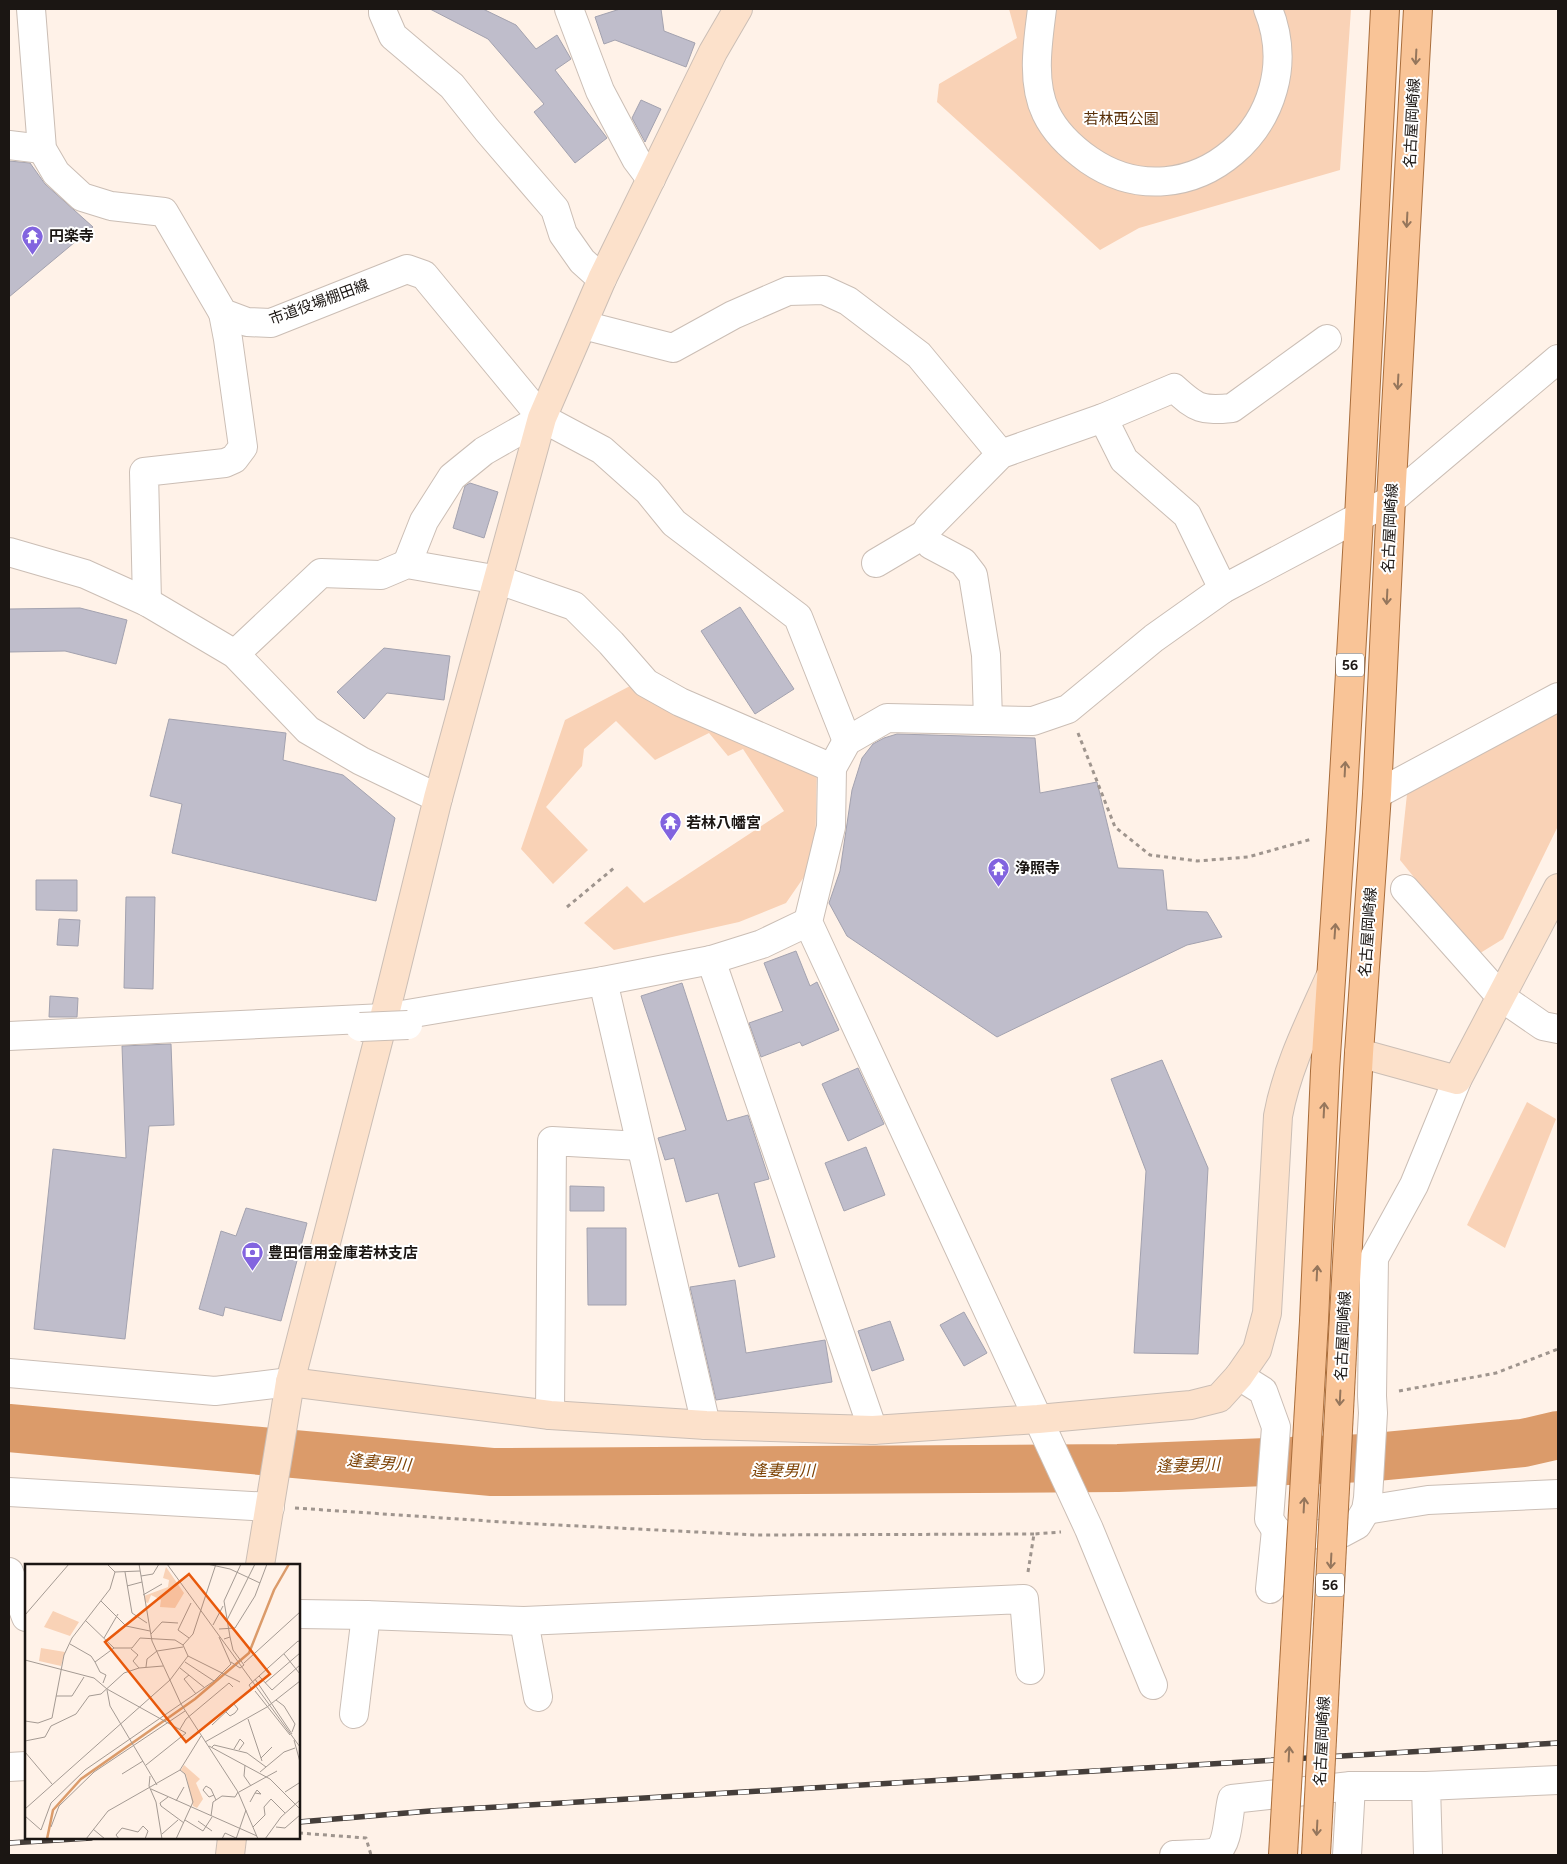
<svg xmlns="http://www.w3.org/2000/svg" width="1567" height="1864" font-family="Figtree,'Noto Sans JP',sans-serif">
<style>
.green{fill:#f9d2b6}
.lines{fill:none;stroke-linecap:round;stroke-linejoin:round}
.river{stroke:#db9b6a;stroke-width:48}
.building{fill:#bfbdcb;stroke:#a3a2af}
.street-casing{stroke:#cbbeb5;stroke-width:30}
.secondary-casing{stroke:#cbbeb5;stroke-width:30}
.primary-casing{stroke:#a96d3b;stroke-width:30}
.path{stroke:#9f958e;stroke-width:3;stroke-dasharray:4 4;stroke-linecap:butt}
.street{stroke:#fff;stroke-width:28}
.secondary{stroke:#fce1cb;stroke-width:28}
.primary{stroke:#f9c497;stroke-width:28}
.rail-casing{stroke:#453e3a;stroke-width:5.5}
.rail{stroke:#fff;stroke-width:4;stroke-dasharray:11;stroke-linecap:butt}
.street-bridge-casing{stroke:#cbbeb5;stroke-width:30;stroke-linecap:butt}
.primary-bridge-casing{stroke:#a96d3b;stroke-width:30;stroke-linecap:butt}
.street-bridge{stroke:#fff;stroke-width:28}
.primary-bridge{stroke:#f9c497;stroke-width:28}
.oneway{stroke:#95765c}
.labels{text-anchor:middle;stroke-width:4;stroke-linejoin:round;paint-order:stroke}
.shield{fill:#fff;stroke:#5f5c5a;stroke-width:1}
.shield-label{font-size:14px;font-weight:bold;fill:#1b1613}
.park-label{font-size:15px;fill:#592f08;stroke:#fff}
.street-label{font-size:15px;fill:#1b1613;stroke:#fff}
.poi-label{font-size:15px;font-weight:bold;fill:#1b1613;stroke:#fff;text-anchor:start}
.water-label{font-size:16px;font-style:italic;fill:#7e4306;stroke:#fff}
.inset-river{fill:none;stroke:#db9b6a;stroke-width:2.5}
.inset-road{fill:none;stroke:#a49a93;stroke-width:1}
.view{fill:#e8590c;fill-opacity:0.15;stroke:#e8590c;stroke-width:2.5}
.inset-edge{fill:none;stroke:#1b1613;stroke-width:2.5}
</style>
<rect width="100%" height="100%" fill="#fff2e8"/>
<!-- green -->
<g class="green">
<polygon points="1009,9 1351,9 1340,170 1139,228 1100,250 937,102 939,84 1017,38"/>
<polygon points="630,686 817,763 815,861 786,903 739,922 614,950 584,923 627,886 644,903 784,811 743,749 728,756 709,733 655,760 616,721 584,749 582,766 546,807 588,850 553,884 521,849 565,720"/>
<polygon points="1558,711 1558,826 1503,939 1477,955 1400,860 1407,794"/>
<polygon points="1527,1102 1556,1119 1505,1248 1467,1225"/>
</g>
<g class="lines">
<!-- river -->
<polyline class="river" points="9,1428 492,1472 1118,1468 1365,1458 1523,1443 1558,1435"/>
</g>
<!-- building -->
<g class="building">
<polygon points="430,9 483,9 516,25 536,49 557,35 571,59 555,70 607,138 575,163 534,112 544,104 488,39"/>
<polygon points="620,9 661,9 664,31 695,43 686,67 615,40 604,44 595,17"/>
<polygon points="641,100 661,109 645,142 632,118"/>
<polygon points="9,161 30,163 45,184 93,227 9,297"/>
<polygon points="470,483 498,492 484,538 453,528 465,486"/>
<polygon points="740,607 794,689 755,714 701,631"/>
<polygon points="80,608 127,620 116,664 65,651 9,652 9,609"/>
<polygon points="384,648 450,656 444,700 387,693 364,719 337,692"/>
<polygon points="169,719 286,733 283,760 343,775 395,818 376,901 172,853 182,804 150,796"/>
<polygon points="897,734 1035,738 1040,793 1097,782 1118,868 1163,870 1167,910 1207,912 1222,937 1187,945 997,1037 847,936 829,903 840,871 852,790 862,758 873,744 884,738"/>
<polygon points="36,880 77,880 77,911 36,910"/>
<polygon points="126,897 155,897 153,989 124,988"/>
<polygon points="59,919 80,920 78,946 57,945"/>
<polygon points="796,951 810,986 817,982 839,1030 802,1046 800,1042 761,1057 749,1023 783,1011 764,963"/>
<polygon points="682,983 727,1121 748,1115 769,1179 754,1183 775,1257 739,1267 718,1193 686,1202 674,1158 665,1160 658,1138 686,1130 641,996"/>
<polygon points="50,996 78,998 77,1017 49,1017"/>
<polygon points="171,1044 174,1125 149,1126 125,1339 34,1329 53,1149 126,1158 122,1046"/>
<polygon points="1162,1060 1208,1168 1198,1354 1134,1353 1146,1171 1111,1079"/>
<polygon points="858,1068 884,1124 848,1141 822,1084"/>
<polygon points="866,1147 885,1195 844,1211 825,1163"/>
<polygon points="570,1186 604,1187 604,1211 570,1211"/>
<polygon points="246,1208 307,1223 281,1321 225,1307 223,1316 199,1309 221,1231 236,1236"/>
<polygon points="587,1228 626,1228 626,1305 588,1305"/>
<polygon points="735,1280 746,1353 825,1340 832,1382 716,1400 690,1287"/>
<polygon points="964,1312 987,1353 964,1366 940,1325"/>
<polygon points="890,1321 904,1360 872,1371 858,1331"/>
</g>
<g class="lines">
<defs>
<g id="street">
<polyline points="31,9 42,149 56,173 82,197 111,206 164,212 223,313 247,322 271,323 407,269 424,275 542,418 602,450 648,491 674,523 798,617 847,741"/>
<polyline points="383,9 383,13 393,36 452,86 487,130 555,209 563,234 582,261 602,279"/>
<polyline points="569,9 600,91 636,159 651,179"/>
<path d="M1042 9C1038 41 1031 82 1046 113 1055 132 1072 148 1089 160 1189 229 1313 120 1268 9"/>
<polyline points="9,145 42,149"/>
<polyline points="583,325 673,348 733,315 788,291 824,290 848,301 919,355 1001,454"/>
<polyline points="1103,418 1124,460 1187,515 1223,589"/>
<polyline points="9,552 85,574 147,602 235,654 308,730 361,761 438,798"/>
<polyline points="876,563 925,534"/>
<polyline points="407,564 424,521 452,477 484,451 542,418"/>
<polyline points="147,602 144,472 225,463 234,459 243,447 228,339 223,313"/>
<polyline points="235,654 321,573 381,575 407,564 499,580 574,606 611,643 646,683 680,702 832,768"/>
<path d="M988 720 986 655 973 575 963 562 931 545 925 534 929 527 1001 454 1103 418 1174 388C1197 409 1202 411 1232 408L1327 339"/>
<polyline points="1377,794 1558,697"/>
<polyline points="1405,889 1501,997 1543,1026 1558,1029"/>
<polyline points="711,960 873,1430"/>
<polyline points="603,981 706,1425"/>
<polyline points="9,1036 384,1018 603,981 711,960 762,944 808,922"/>
<polyline points="9,1373 215,1391 290,1382"/>
<polyline points="1239,1376 1263,1391 1276,1427 1269,1519 1276,1530 1285,1536 1342,1533 1357,1525 1366,1510 1368,1498 1373,1413 1372,1396 1374,1258 1414,1185 1457,1080"/>
<polyline points="550,1415 552,1141 640,1146"/>
<polyline points="9,1492 270,1507"/>
<polyline points="1366,1510 1428,1500 1558,1494"/>
<polyline points="9,1572 26,1617"/>
<polyline points="1270,1589 1276,1530"/>
<polyline points="299,1614 366,1615 524,1621 1024,1599 1030,1670"/>
<polyline points="524,1621 538,1697"/>
<polyline points="1153,1685 1089,1529 808,922 831,827 832,768 847,741 887,718 1033,721 1068,709 1154,638 1223,589 1391,500 1558,359"/>
<polyline points="354,1714 366,1615"/>
<polyline points="9,1767 26,1766"/>
<path d="M1174 1855C1184 1854 1210 1855 1217 1851 1229 1843 1228 1813 1232 1799L1351 1786H1426"/>
<polyline points="1347,1855 1351,1786"/>
<polyline points="1428,1855 1426,1786 1558,1780"/>
</g>
<g id="secondary">
<polyline points="1359,1053 1457,1080 1558,888"/>
<path d="M290 1382 550 1415 706 1425 873 1430 1038 1419 1191 1405 1219 1398 1239 1376 1257 1350 1267 1313 1278 1116C1287 1067 1310 1022 1330 977"/>
<polyline points="260,1565 290,1382 384,1018 438,798 542,418 602,279 713,52 738,9"/>
<polyline points="230,1855 232,1838"/>
</g>
<g id="primary">
<polyline points="1344,1315 1359,1053 1377,794 1391,500 1418,9"/>
<polyline points="1314,1321 1325,1071 1341,828 1359,518 1385,9"/>
</g>
</defs>
<!-- street casing -->
<use href="#street" class="street-casing"/>
<!-- secondary casing -->
<use href="#secondary" class="secondary-casing"/>
<!-- primary casing -->
<use href="#primary" class="primary-casing"/>
<!-- path -->
<g class="path">
<polyline points="1078,733 1115,827 1150,855 1197,861 1248,857 1312,839"/>
<polyline points="567,907 614,868"/>
<polyline points="1399,1391 1496,1373 1558,1349"/>
<polyline points="295,1508 518,1523 756,1535 1034,1534"/>
<polyline points="1028,1572 1034,1534 1061,1532"/>
<polyline points="299,1833 366,1838 371,1855"/>
</g>
<!-- street -->
<use href="#street" class="street"/>
<!-- secondary -->
<use href="#secondary" class="secondary"/>
<!-- primary -->
<use href="#primary" class="primary"/>
<defs>
<g id="rail">
<polyline points="299,1822 430,1811 1558,1743"/>
<polyline points="9,1843 91,1838"/>
</g>
</defs>
<!-- rail casing -->
<use href="#rail" class="rail-casing"/>
<!-- rail -->
<use href="#rail" class="rail"/>
<defs>
<polyline id="street-bridge" points="360,1027 408,1025"/>
<g id="primary-bridge">
<polyline points="1283,1855 1314,1321"/>
<polyline points="1316,1855 1344,1315"/>
</g>
</defs>
<!-- street-bridge casing -->
<use href="#street-bridge" class="street-bridge-casing"/>
<!-- primary-bridge casing -->
<use href="#primary-bridge" class="primary-bridge-casing"/>
<!-- street-bridge -->
<use href="#street-bridge" class="street-bridge"/>
<!-- primary-bridge -->
<use href="#primary-bridge" class="primary-bridge"/>
</g>
<!-- one-way arrows -->
<defs><path id="oneway-shaft" d="M-6 0H5M1.5-3L5.5 0L1.5 3" fill="none" stroke-width="1.6" stroke-linecap="round" stroke-linejoin="round" transform="scale(1.25)"/></defs>
<g class="oneway">
<use href="#oneway-shaft" transform="translate(1416 57) rotate(93)"/>
<use href="#oneway-shaft" transform="translate(1407 220) rotate(93)"/>
<use href="#oneway-shaft" transform="translate(1398 382) rotate(93)"/>
<use href="#oneway-shaft" transform="translate(1387 597) rotate(93)"/>
<use href="#oneway-shaft" transform="translate(1345 769) rotate(-87)"/>
<use href="#oneway-shaft" transform="translate(1335 931) rotate(-86)"/>
<use href="#oneway-shaft" transform="translate(1324 1110) rotate(-87)"/>
<use href="#oneway-shaft" transform="translate(1317 1273) rotate(-87)"/>
<use href="#oneway-shaft" transform="translate(1340 1398) rotate(93)"/>
<use href="#oneway-shaft" transform="translate(1304 1505) rotate(-87)"/>
<use href="#oneway-shaft" transform="translate(1331 1561) rotate(93)"/>
<use href="#oneway-shaft" transform="translate(1289 1754) rotate(-87)"/>
<use href="#oneway-shaft" transform="translate(1317 1828) rotate(93)"/>
</g>
<!-- icons -->
<defs>
<symbol id="temple-pin" viewBox="-11 -11 22 30"><path d="M0 17L-7.5 6A9.5 9.5 0 1 1 7.5 6Z" fill="#8264df" stroke="#fff"/><path d="M0-6L5-2H3V0L6.5 2.5H4V6H1.5V3h-3V6H-4V2.5H-6.5L-3 0V-2H-5Z" fill="#fff"/></symbol>
<symbol id="bank-pin" viewBox="-11 -11 22 30"><path d="M0 17L-7.5 6A9.5 9.5 0 1 1 7.5 6Z" fill="#8264df" stroke="#fff"/><path d="M-6-4H6V4H-6ZM0-2.3a2.3 2.3 0 1 0 0 4.6a2.3 2.3 0 1 0 0-4.6Z" fill="#fff"/></symbol>
</defs>
<g fill-rule="evenodd">
<use href="#temple-pin" x="20" y="224" width="25" height="34"/>
<use href="#temple-pin" x="658" y="810" width="25" height="34"/>
<use href="#temple-pin" x="986" y="856" width="25" height="34"/>
<use href="#bank-pin" x="240" y="1240" width="25" height="34"/>
</g>
<g class="labels">
<!-- shield labels -->
<g class="shield">
<rect x="1336" y="653.5" width="28" height="23" rx="4"/>
<rect x="1316" y="1573.5" width="28" height="23" rx="4"/>
</g>
<g class="shield-label">
<text x="1350" y="670">56</text>
<text x="1330" y="1590">56</text>
</g>
<!-- park labels -->
<g class="park-label">
<text x="1121" y="124">若林西公園</text>
</g>
<!-- street labels -->
<g class="street-label">
<text transform="translate(1412 123) rotate(-87)" y="5">名古屋岡崎線</text>
<text transform="translate(319 302) rotate(-20)" y="5">市道役場棚田線</text>
<text transform="translate(1390 528) rotate(-87)" y="5">名古屋岡崎線</text>
<text transform="translate(1368 932) rotate(-86)" y="5">名古屋岡崎線</text>
<text transform="translate(1343 1336) rotate(-87)" y="5">名古屋岡崎線</text>
<text transform="translate(1322 1741) rotate(-87)" y="5">名古屋岡崎線</text>
</g>
<!-- poi labels -->
<g class="poi-label">
<text x="49" y="241">円楽寺</text>
<text x="686" y="828">若林八幡宮</text>
<text x="1015" y="873">浄照寺</text>
<text x="268" y="1258">豊田信用金庫若林支店</text>
</g>
<!-- water labels -->
<g class="water-label">
<text transform="translate(379 1462) rotate(5)" y="6">逢妻男川</text>
<text transform="translate(1188 1465) rotate(-2)" y="6">逢妻男川</text>
<text x="783" y="1476">逢妻男川</text>
</g>
</g>
<!-- overview -->
<g transform="translate(25 1564)">
<rect width="275" height="275" fill="#fff2e8"/>
<path d="M141 3 159 29 150 44 135 43 136 36 126 31 123 39 120 38 119 32 143 23 144 16 138 14ZM28 47 54 58 45 72 19 63ZM16 84 40 88 36 102 14 97ZM159 201 175 215 171 219 178 235 172 244 168 242 161 211 156 206Z" fill="#f9d2b6"/>
<path class="inset-river" d="M22 275 28 246 56 215 170 135 224 89 249 26 264 0"/>
<path class="inset-road" d="M82 0 90 8 115 7M114 0 127 77 156 140 213 228 233 275M142 0 275 183M182 0 205 5 235 19M100 8 107 49 122 59M116 12 128 10 134 0M102 22 117 18M118 31 137 20M76 37 101 62 125 67M0 51 44 0M60 56 89 84M202 56 230 0M188 61 198 42M194 65 210 64 230 32 242 0M126 70 137 58 153 59M205 73 208 86 219 101 215 104 206 98M79 74 93 50M164 74 153 66 166 39M199 75 205 73 199 37 216 0M275 78 273 77 234 112 247 126 275 101M45 80 66 92 70 98 89 84H107L115 74 150 76 158 81 163 92 215 118M158 81 168 70 191 0M106 85 113 91 108 97 114 104M259 90 275 110M0 96 69 114 82 125 161 169 121 201M70 98 75 108 81 111 78 119M160 98 189 117M219 99 275 48M121 103 122 95 132 87 158 83M155 104 180 124M164 111 159 115 171 130M230 115 267 170M240 119 275 89M82 126 85 142 132 221M230 127 265 171M31 132H47L59 113M251 136 259 142 270 160 267 168M201 148 205 152 210 149 213 145 209 140M223 155 237 197M0 157 13 159 27 154 39 91 47 74 85 25 90 8M187 161 226 124 224 121 234 112M155 165 161 155 204 119 208 123M269 176 275 198M0 177 20 173 26 162 51 150 64 132 76 130 99 109 114 104 138 102M180 178 242 143 275 117M184 182 245 215 275 245M187 183 189 181 222 189 241 203M209 185 215 175 219 179 214 186M0 188 27 220M236 194 247 183M220 201 219 212 226 222M235 208 259 188 270 184M97 210 118 197M125 212 124 222 131 238 137 275M126 225 232 272M214 228 252 207M260 228 274 219M189 231 184 233 178 226 181 222 186 225 191 236M143 233 135 239 136 242 159 259M151 237 159 223M225 238 230 229 232 226 236 230 230 229M0 245 145 116 163 92M0 252 16 266 26 239 60 206 189 117 206 100 194 73M186 252 188 238 197 232 210 233 213 228M160 256 178 267 187 253M173 257 187 267M26 263 34 242 69 208 160 147M228 263 240 251 239 243 246 235 260 249M251 263 260 264 275 251M68 265 80 275M137 270 153 256M61 275 83 247 155 206 176 172M94 275 91 271 97 264 113 268 118 262 123 267 120 275M151 275 168 238 160 210 155 206M197 275 200 269 211 274M211 275 221 246M240 275 256 253 275 236"/>
<path class="view" d="M164 10 245 110 161 178 80 78Z"/>
<rect width="275" height="275" class="inset-edge"/>
</g>
<!-- border -->
<rect width="1567" height="1864" fill="none" stroke="#1b1613" stroke-width="20"/>
</svg>
